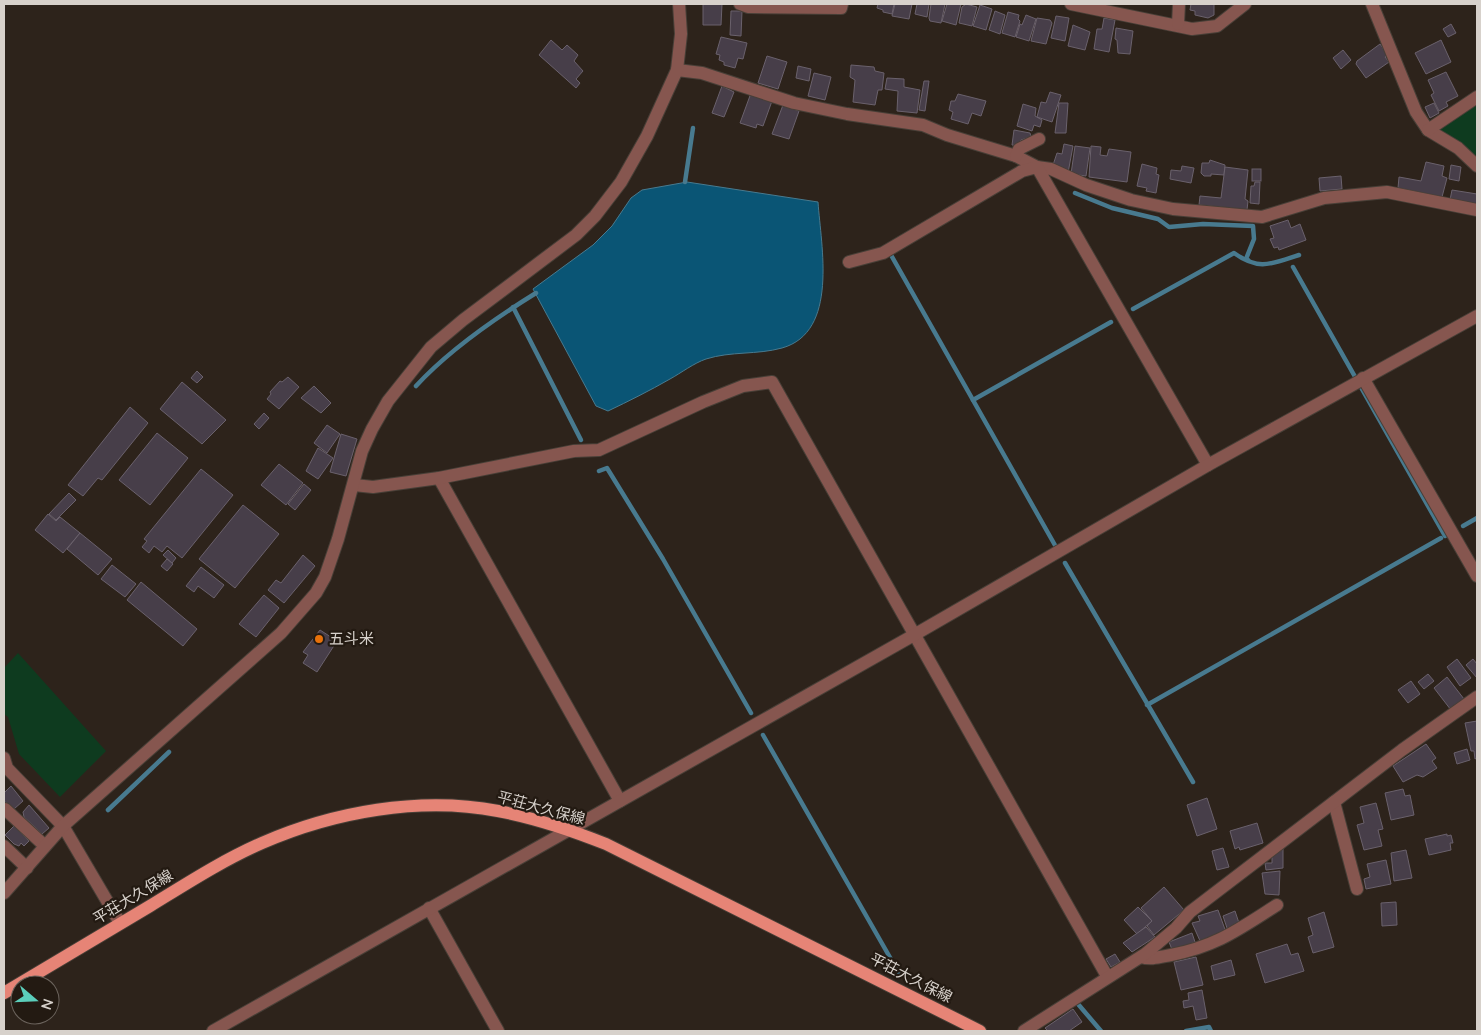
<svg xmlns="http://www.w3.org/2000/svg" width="1481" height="1035" font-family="'Nunito Sans','Noto Sans JP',sans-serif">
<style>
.green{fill:#0e3b1f}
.water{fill:#0a5575;stroke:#487a8f}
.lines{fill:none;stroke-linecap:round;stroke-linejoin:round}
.stream{stroke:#487a8f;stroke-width:4.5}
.building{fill:#473e49;stroke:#6a616c}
.minor-casing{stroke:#483f37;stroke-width:14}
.major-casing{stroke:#483f37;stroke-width:14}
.minor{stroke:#86564f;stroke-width:12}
.major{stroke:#e68476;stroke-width:12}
.food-dot{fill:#e8710a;stroke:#231a12;stroke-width:2}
.labels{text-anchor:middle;stroke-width:4.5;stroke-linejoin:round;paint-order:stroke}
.poi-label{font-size:15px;fill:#d7d1cb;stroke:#231a12;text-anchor:start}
.street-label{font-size:15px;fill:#d7d1cb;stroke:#231a12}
</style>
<rect width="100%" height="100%" fill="#2d231b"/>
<!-- green -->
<g class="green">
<polygon points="1477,102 1477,162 1433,130"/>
<polygon points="18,653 106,751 60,797 19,754 8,717 4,714 4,668"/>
</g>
<!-- water -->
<path class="water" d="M687 182 818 202C821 246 839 332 782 348 757 355 731 351 706 359 694 363 681 373 670 379 649 391 629 401 608 411L596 406 533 289 593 245 612 226 631 198 642 190Z"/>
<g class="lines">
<!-- stream -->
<g class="stream">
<polyline points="685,182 693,128"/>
<polyline points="1075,193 1112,208 1158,219 1169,227 1203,224 1253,226 1254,239 1246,259 1248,260"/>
<polyline points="891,255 1056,547"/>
<polyline points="1293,267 1445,536"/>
<polyline points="513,307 581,440"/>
<path d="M1133 309 1234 253C1259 271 1271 264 1299 255"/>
<path d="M416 386C449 350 494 319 536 293"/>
<polyline points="973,400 1111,322"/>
<polyline points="599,471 607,468 663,559 751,713"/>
<polyline points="1463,526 1477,518"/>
<polyline points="1065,563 1193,782"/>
<polyline points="1147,705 1441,538"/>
<polyline points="763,735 900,975"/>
<polyline points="108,810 169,752"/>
<polyline points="1078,1004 1101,1031"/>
<polyline points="1186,1031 1209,1027 1211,1031"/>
</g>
</g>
<!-- building -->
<g class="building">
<polygon points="703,4 722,4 721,25 703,25"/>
<polygon points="878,4 894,4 892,14 883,12 883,10 877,8"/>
<polygon points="895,4 912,4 909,19 892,16"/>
<polygon points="917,4 929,4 927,17 915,14"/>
<polygon points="931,4 945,4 941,23 930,21 929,18"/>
<polygon points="947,4 961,4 956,25 942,21"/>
<polygon points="966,4 977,7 972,26 959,23 962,7"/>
<polygon points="1191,4 1214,4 1214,15 1208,18 1195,15 1195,11 1190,10"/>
<polygon points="980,5 992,9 986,30 973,26"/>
<polygon points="731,11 742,11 741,36 730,35"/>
<polygon points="995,11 1005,15 1000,34 989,30"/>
<polygon points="1008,12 1019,15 1018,19 1020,21 1015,37 1002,33"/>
<polygon points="1026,15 1036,19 1029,41 1016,37 1020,24 1022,25"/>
<polygon points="1056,16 1069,18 1065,41 1051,38"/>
<polygon points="1037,18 1050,20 1052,23 1046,44 1031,41"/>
<polygon points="1104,18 1115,20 1109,52 1094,49 1097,29 1102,29"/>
<polygon points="1451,24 1456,33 1448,37 1443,29"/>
<polygon points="1073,25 1090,32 1085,50 1068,46"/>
<polygon points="1116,28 1133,31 1130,54 1118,53 1117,40 1115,39"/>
<polygon points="721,37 747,43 743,59 738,58 735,68 724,65 724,62 719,60 720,55 716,54"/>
<polygon points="551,40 562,50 567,45 578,55 574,61 583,71 576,79 580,83 576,88 539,55"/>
<polygon points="1441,40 1451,62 1426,74 1415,53"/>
<polygon points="1380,44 1388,55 1385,57 1389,62 1366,78 1356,64 1357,61"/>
<polygon points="1343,50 1351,60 1341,69 1333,58"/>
<polygon points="767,56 787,62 778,89 758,83"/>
<polygon points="851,65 874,67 875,71 884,73 882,90 878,90 875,105 853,102 855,80 850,77"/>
<polygon points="798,66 811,69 809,81 796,78"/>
<polygon points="1446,72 1458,96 1446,102 1448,106 1439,111 1431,95 1434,93 1428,80"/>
<polygon points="814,73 831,77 825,100 808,96"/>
<polygon points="887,78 904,79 904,87 920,90 917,113 897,111 898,91 885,89"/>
<polygon points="924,81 929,81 925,111 919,110"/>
<polygon points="722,86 734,92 724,117 712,113"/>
<polygon points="1050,92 1061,95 1052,122 1037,117 1041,102 1046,103"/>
<polygon points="751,93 772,101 763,126 757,124 756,128 740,123"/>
<polygon points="958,94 986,101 981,116 972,113 968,124 951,119 953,112 949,110 951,101 955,101"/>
<polygon points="1059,103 1068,103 1066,133 1055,133"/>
<polygon points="1434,103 1439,113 1430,118 1425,107"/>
<polygon points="1023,104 1036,108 1035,116 1042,120 1040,127 1034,125 1032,131 1017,126"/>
<polygon points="783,105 799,111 789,139 772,134"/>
<polygon points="1014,130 1030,133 1031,137 1021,140 1018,146 1012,145"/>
<polygon points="1064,144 1073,146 1068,173 1053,165 1057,153 1062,154"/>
<polygon points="1075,146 1090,148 1086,176 1071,174"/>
<polygon points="1091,146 1101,147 1100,155 1107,156 1109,149 1131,152 1127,182 1089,177"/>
<polygon points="1210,160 1225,165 1224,175 1211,174 1211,176 1204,176 1201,173 1202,163 1209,163"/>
<polygon points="1426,162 1444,166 1442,176 1447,178 1442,197 1398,188 1399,177 1421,181"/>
<polygon points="1142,164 1157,168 1156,174 1159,175 1156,193 1146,191 1147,188 1137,186"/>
<polygon points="1451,165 1461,167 1459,181 1449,179"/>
<polygon points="1182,166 1194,168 1191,183 1170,179 1171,170 1181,171"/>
<polygon points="1225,167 1248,170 1245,199 1248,201 1247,210 1199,205 1200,196 1221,198"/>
<rect x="1252" y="169" width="9" height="12"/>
<polygon points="1341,176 1342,189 1320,191 1319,178"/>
<polygon points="1255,182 1260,182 1259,204 1250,203 1251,186 1254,186"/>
<polygon points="1452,190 1477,194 1477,206 1450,200"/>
<polygon points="1288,220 1291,228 1300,224 1306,240 1279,250 1278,247 1274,248 1270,239 1274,238 1270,226"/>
<polygon points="197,371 203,377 197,383 191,378"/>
<polygon points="288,377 299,387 279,409 267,399 271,394 270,392 280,381 282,382"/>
<polygon points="182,382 226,420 202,444 160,409"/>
<polygon points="314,386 331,403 321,413 301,398"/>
<polygon points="130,407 148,423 102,480 98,478 83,496 68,485"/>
<polygon points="264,413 269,418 259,429 254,424"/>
<polygon points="327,425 340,434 327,453 314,443"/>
<polygon points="157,433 188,458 150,505 119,480"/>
<polygon points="341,434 357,439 346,476 330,472"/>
<polygon points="318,448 333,458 318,479 306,471"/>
<polygon points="279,464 303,483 286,505 261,485"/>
<polygon points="201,469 233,495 182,558 167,546 162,552 154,546 149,553 142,547 147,541 144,539"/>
<polygon points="304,484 311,490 295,510 288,504"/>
<polygon points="69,493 76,500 56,520 49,514"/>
<polygon points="243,505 279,534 235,588 199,559"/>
<polygon points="48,514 56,521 60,517 80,533 63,553 35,530"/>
<polygon points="80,533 112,559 98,575 67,549"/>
<polygon points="168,550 176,558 172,563 163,555"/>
<polygon points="303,555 315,566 284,603 268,590 276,580 281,583"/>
<polygon points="167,559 173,564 167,571 161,566"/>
<polygon points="112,565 136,584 125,597 101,579"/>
<polygon points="201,567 224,585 214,598 198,586 194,592 186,586"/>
<polygon points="141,582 197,629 183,646 127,600"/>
<polygon points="264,595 279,608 256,637 239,624"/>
<polygon points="320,630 337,641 317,672 303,663 308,655 303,652"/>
<polygon points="1457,659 1471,678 1460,686 1447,667"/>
<polygon points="1473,659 1477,664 1477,678 1466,665"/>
<polygon points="1428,674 1434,681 1424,689 1418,682"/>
<polygon points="1447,677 1464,699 1451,710 1434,688"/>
<polygon points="1411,681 1420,694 1408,703 1398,690"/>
<polygon points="1477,721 1477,758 1475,759 1474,751 1471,751 1465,723"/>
<polygon points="1426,744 1436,758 1432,761 1437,768 1423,777 1417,775 1403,782 1393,766"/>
<polygon points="1467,749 1470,760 1457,764 1454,753"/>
<polygon points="11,786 23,801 14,809 4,801 4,793"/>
<polygon points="1403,789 1405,796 1410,795 1414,815 1391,820 1385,793"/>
<polygon points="1207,798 1217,829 1197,836 1187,805"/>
<polygon points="1376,803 1383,829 1378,830 1382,846 1364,850 1357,825 1364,823 1360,807"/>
<polygon points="29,805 49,828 42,834 24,817 23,812"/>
<polygon points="1257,823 1263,843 1240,850 1239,847 1235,849 1230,831"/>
<polygon points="14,826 29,841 24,846 21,843 19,846 14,844 5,835"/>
<polygon points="1447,834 1447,836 1451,835 1453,843 1450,843 1451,850 1429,855 1425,839"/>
<polygon points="1223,848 1229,867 1217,870 1212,851"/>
<polygon points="1283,849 1283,868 1266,870 1265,863 1272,863 1272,857"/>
<polygon points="1406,850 1412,878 1394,881 1391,853"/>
<polygon points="1386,860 1391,884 1366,889 1364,879 1370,877 1367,864"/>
<polygon points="1280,871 1279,895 1265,894 1262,873"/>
<polygon points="1164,887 1184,910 1154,935 1147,926 1152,921 1141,908"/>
<polygon points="1396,902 1397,925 1382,926 1381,903"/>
<polygon points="1138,907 1152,921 1137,934 1124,920"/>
<polygon points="1218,910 1227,935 1201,943 1192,923 1200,921 1198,916"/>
<polygon points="1235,911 1240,926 1228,931 1223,916"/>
<polygon points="1324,912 1334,947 1313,953 1308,937 1313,935 1308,918"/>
<polygon points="1146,927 1155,937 1132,952 1123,943"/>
<polygon points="1192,933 1195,942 1173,952 1169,942"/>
<polygon points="1287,944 1291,955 1298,953 1304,971 1265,983 1256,954"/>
<polygon points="1115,954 1120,962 1111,967 1106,959"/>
<polygon points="1196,957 1203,985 1181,990 1174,962"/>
<polygon points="1231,960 1235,975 1214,980 1211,966"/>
<polygon points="1202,990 1207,1018 1196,1020 1193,1006 1184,1008 1183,1001 1189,1000 1188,993"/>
<polygon points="1073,1009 1082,1022 1069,1031 1048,1031 1045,1028"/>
</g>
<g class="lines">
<defs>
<g id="minor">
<polyline points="740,4 748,7 841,8 842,4"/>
<polyline points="1071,4 1192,29 1217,26 1245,4"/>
<polyline points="1372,4 1416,112 1428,130 1458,148 1477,166"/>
<polyline points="1178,24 1179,4"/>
<polyline points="677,70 702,73 794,103 847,114 923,125 947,135 1016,156 1037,167 1051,169 1086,185 1131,200 1173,209 1262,217 1324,198 1387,192 1477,210"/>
<polyline points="1428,130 1477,97"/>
<polyline points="1016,156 1019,149 1039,139"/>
<polyline points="849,262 883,253 1022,171 1037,167 1208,465"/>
<polyline points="1363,378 1477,576"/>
<polyline points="439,478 620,801"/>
<polyline points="354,485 373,487 439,478 574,451 599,450 703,402 743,386 772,382 1107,976"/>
<polyline points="4,758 7,768 63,826 120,923"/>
<polyline points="1334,802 1357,889"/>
<polyline points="5,809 45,846"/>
<polyline points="4,846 27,868"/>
<polyline points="4,893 63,826 281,633 316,593 325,577 338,539 362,451 372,429 388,401 431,347 463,320 576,235 595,216 621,182 647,136 677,70 681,34 679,4"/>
<polyline points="429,908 498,1031"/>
<path d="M1141 957C1151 960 1160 957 1171 955 1217 946 1239 929 1277 905"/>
<polyline points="213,1031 914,635 1208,465 1477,316"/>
<polyline points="1024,1031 1145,954 1176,928 1190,912 1402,750 1477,697"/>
</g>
<path id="major" d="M4 993C52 964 101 935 150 906 186 884 223 860 262 843 333 812 420 796 498 811 535 818 571 830 606 844L980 1031"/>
</defs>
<!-- minor casing -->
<use href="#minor" class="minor-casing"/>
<!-- major casing -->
<use href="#major" class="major-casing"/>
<!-- minor -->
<use href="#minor" class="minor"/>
<!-- major -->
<use href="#major" class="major"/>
</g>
<!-- markers -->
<circle class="food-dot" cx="319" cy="639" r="5"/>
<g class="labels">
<!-- poi labels -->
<g class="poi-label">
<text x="329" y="644">五斗米</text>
</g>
<!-- street labels -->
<g class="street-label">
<text transform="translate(541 808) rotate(15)" y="5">平荘大久保線</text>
<text transform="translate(133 897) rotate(-31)" y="5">平荘大久保線</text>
<text transform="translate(911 978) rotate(27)" y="5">平荘大久保線</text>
</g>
</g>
<!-- border -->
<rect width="1481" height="1035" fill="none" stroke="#d7d1cb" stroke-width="10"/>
<!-- north arrow -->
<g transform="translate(35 1000) rotate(109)"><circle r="24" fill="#231a12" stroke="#6b635c"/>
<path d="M0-4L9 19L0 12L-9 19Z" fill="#5bcebb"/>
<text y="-8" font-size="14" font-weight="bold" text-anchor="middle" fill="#d7d1cb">N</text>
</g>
</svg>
